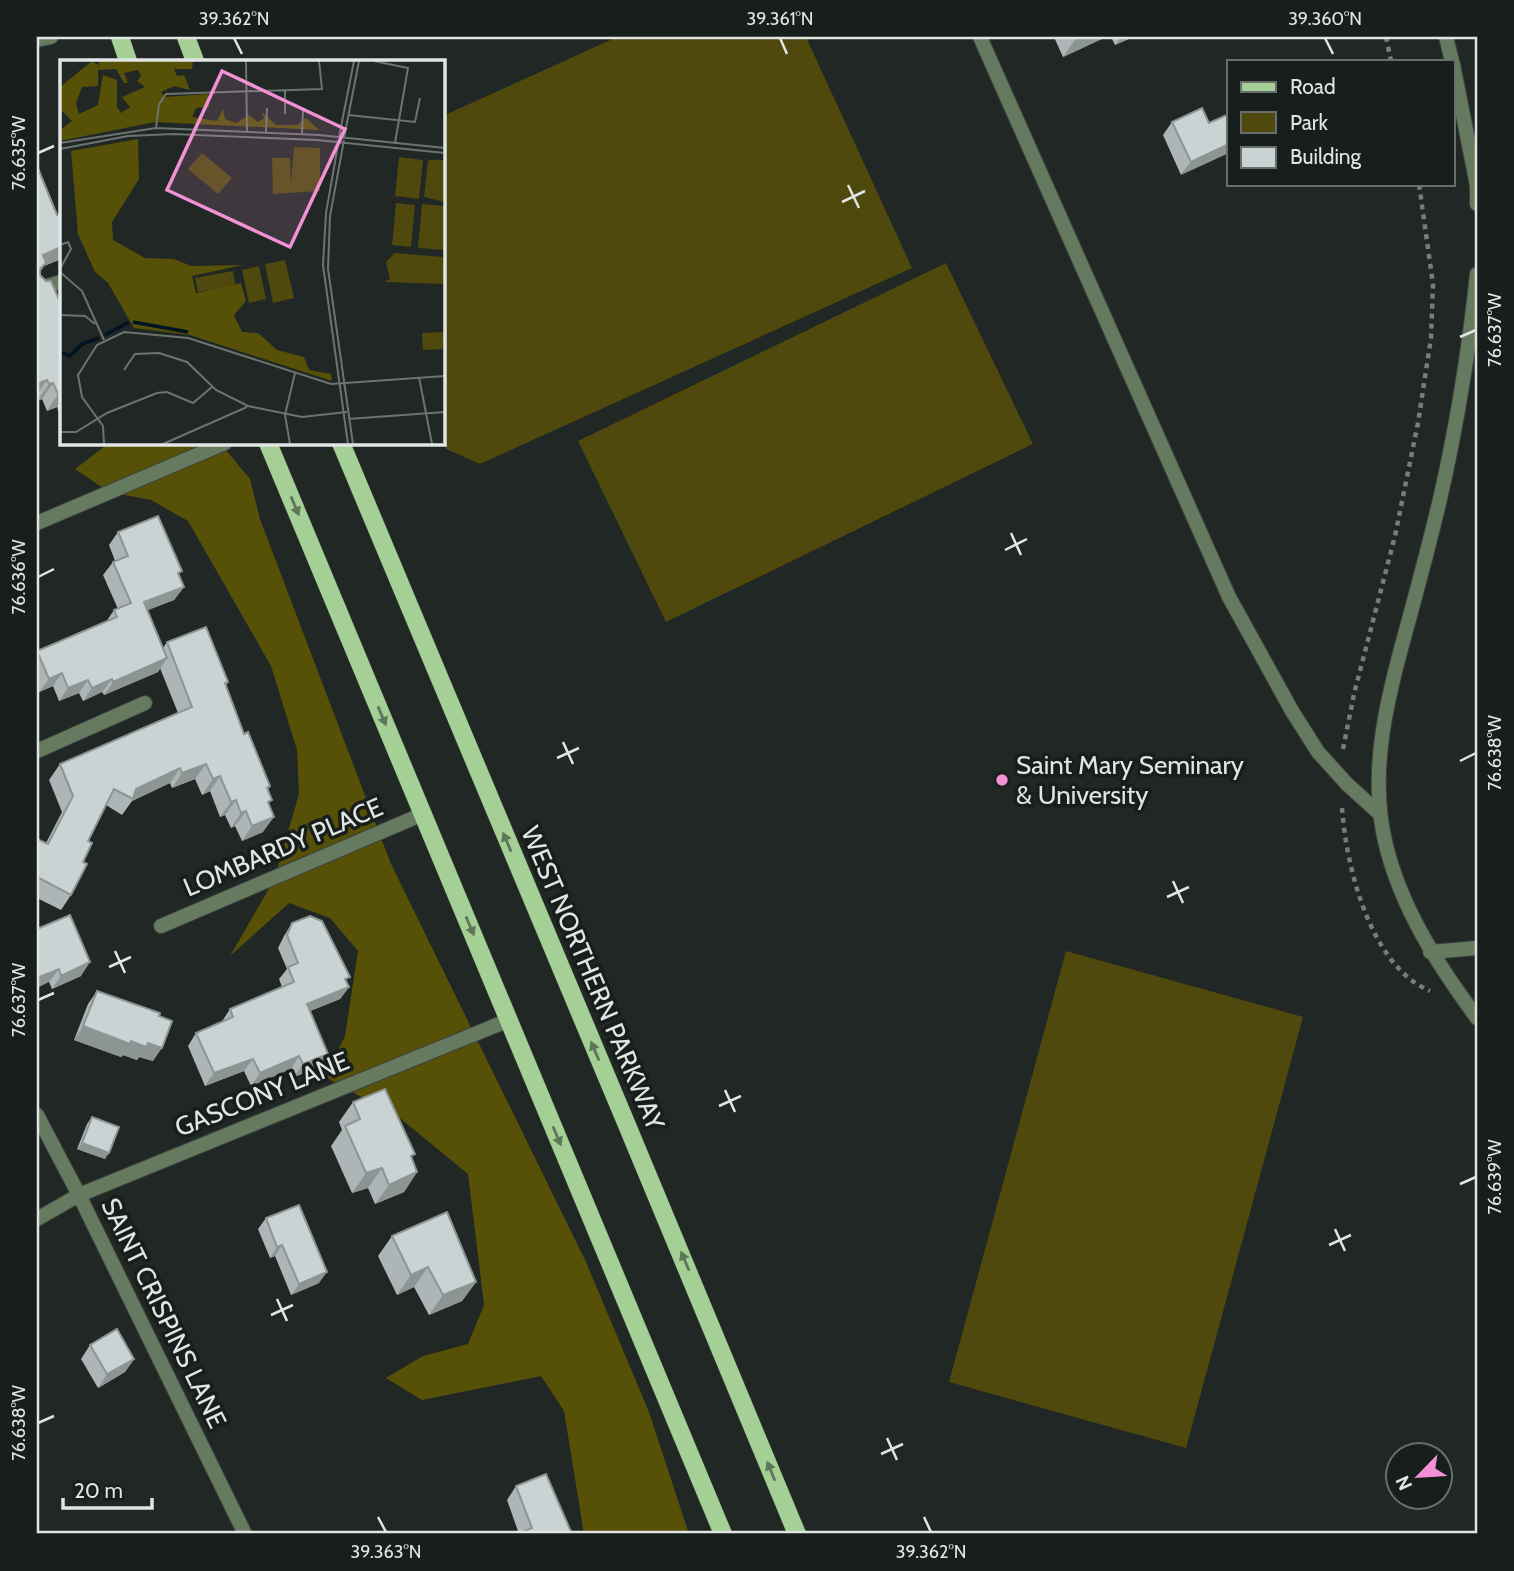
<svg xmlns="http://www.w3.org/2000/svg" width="1514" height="1571" font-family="Cabin,sans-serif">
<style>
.green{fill:#4f490d}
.forest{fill:#575007}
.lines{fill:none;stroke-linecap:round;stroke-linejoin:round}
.service-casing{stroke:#3b423f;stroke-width:16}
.minor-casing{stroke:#3b423f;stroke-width:16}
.tertiary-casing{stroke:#3b423f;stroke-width:16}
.primary-casing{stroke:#3b423f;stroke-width:19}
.path{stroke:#777d7b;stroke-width:4.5;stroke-dasharray:5 5;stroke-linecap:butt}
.service{stroke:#657a5e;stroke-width:14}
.minor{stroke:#657a5e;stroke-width:14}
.tertiary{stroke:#657a5e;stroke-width:14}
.primary{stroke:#a5d095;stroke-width:18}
.wall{fill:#adb5b6}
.shaded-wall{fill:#8d9494}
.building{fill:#c9d3d4;stroke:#8d9494;stroke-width:2}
.oneway{fill:#5e7758}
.ticks{fill:none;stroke:#e1e5e4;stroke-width:2.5}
.poi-dot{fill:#f291d6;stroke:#171e1b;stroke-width:2.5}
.labels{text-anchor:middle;stroke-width:7;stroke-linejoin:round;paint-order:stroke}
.poi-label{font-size:26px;fill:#e1e5e4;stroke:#171e1b;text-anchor:start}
.street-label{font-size:26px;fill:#e1e5e4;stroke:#171e1b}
.inset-river{fill:none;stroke:#001321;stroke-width:3.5}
.inset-road{fill:none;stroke:#6d7371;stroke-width:2}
.view{fill:#f291d6;fill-opacity:0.15;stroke:#f291d6;stroke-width:3.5}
.inset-edge{fill:none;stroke:#e1e5e4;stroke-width:3.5}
.neatline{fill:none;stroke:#e1e5e4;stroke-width:2.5}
.ticks-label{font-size:18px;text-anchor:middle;fill:#e1e5e4}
</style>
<rect width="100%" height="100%" fill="#202724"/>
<!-- green -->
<g class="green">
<polygon points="617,37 806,37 912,268 480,464 446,449 443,443 443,116"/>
<polygon points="946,263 1033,444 666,622 578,441"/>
<polygon points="1066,951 1303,1017 1186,1448 949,1382"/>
</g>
<!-- forest -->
<polygon class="forest" points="109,443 220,443 250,479 260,519 391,864 586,1262 649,1412 689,1534 584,1534 564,1411 541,1376 422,1400 386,1378 423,1356 468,1344 484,1305 468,1174 401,1119 325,1077 345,1036 358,951 330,918 289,903 230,956 274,880 299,794 297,750 271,666 188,521 151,500 109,492 75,469"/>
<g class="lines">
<defs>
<g id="service">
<polyline points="980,37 1229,597 1292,711 1318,752 1347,784 1380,814"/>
<polyline points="1446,37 1452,61"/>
<polyline points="1453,64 1477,186 1477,204"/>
<path d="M1477 274C1469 350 1457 425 1440 499 1431 537 1421 575 1411 612 1391 686 1367 764 1385 841 1400 907 1438 965 1477 1018"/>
<polyline points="37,289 61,282"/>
<polyline points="1430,952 1477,948"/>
</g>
<g id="minor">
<polyline points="37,523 225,443"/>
<polyline points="37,751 145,703"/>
<polyline points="161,926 423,814"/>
<polyline points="37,1115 79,1195 245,1534"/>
<polyline points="37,1219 79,1195 509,1020"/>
</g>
<polyline id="tertiary" points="37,40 51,37"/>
<g id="primary">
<polyline points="120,37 128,61"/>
<polyline points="186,37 195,61"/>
<polyline points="268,443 723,1534"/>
<path d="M341 443C491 808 648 1169 797 1534"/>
</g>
</defs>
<!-- service casing -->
<use href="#service" class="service-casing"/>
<!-- minor casing -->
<use href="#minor" class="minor-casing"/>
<!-- tertiary casing -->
<use href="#tertiary" class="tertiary-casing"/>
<!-- primary casing -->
<use href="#primary" class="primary-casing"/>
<!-- path -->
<g class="path">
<polyline points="1386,37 1391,61"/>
<polyline points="1343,749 1354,694 1395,536 1418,423 1431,338 1433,284 1419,184"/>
<path d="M1342 808C1346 866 1370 966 1430 991"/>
</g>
<!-- service -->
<use href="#service" class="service"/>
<!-- minor -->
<use href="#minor" class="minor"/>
<!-- tertiary -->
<use href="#tertiary" class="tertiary"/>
<!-- primary -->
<use href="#primary" class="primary"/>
</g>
<!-- wall -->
<g class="wall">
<polygon points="1054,37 1106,37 1063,57"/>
<polygon points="1111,37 1133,37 1115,45"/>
<polygon points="1229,114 1181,175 1163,135 1172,122 1209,123"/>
<polygon points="37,166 57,215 61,215 61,259 44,266 40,272 40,275 61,304 61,418 57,407 47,411 42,399 37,401"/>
<polygon points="118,532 179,575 184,587 174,600 148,610 163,648 167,642 228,682 226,686 244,734 270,786 268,790 269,805 263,832 242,841 235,826 231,828 225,815 220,817 210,791 202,795 195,779 172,788 170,783 132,801 122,815 106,805 88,841 71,895 61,910 37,898 37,839 46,843 62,812 49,780 60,764 178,713 160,668 158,672 104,695 102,692 83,701 79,693 59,701 53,686 39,692 37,686 37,651 106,622 114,610 118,609 103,575 113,562 115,561 109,545"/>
<polygon points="292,923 346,981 349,987 340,999 310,1011 319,1067 294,1077 291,1069 251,1086 244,1071 205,1086 188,1046 196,1033 221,1023 230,1009 282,987 279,979 287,969 278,948 284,936"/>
<polygon points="37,929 81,976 52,989 49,982"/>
<polygon points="97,991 153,1061 139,1057 137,1060 123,1055 121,1057 74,1040 88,1004"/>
<polygon points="353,1102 412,1158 417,1172 404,1192 375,1204 368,1188 352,1193 331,1146 342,1130 339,1122"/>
<polygon points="92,1117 105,1159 77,1149 87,1124"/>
<polygon points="266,1218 319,1283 291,1295 275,1256 270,1258 258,1229"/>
<polygon points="392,1236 476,1282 462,1301 429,1315 414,1287 397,1295 378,1256"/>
<polygon points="90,1345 134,1359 125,1372 98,1388 81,1359"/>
<polygon points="516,1486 572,1534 519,1534 507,1500"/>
</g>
<!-- shaded-wall -->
<g class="shaded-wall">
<polygon points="1077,37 1106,37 1063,57"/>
<polygon points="1121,37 1133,37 1115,45"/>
<polygon points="1229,144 1229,153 1181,175 1191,162"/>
<polygon points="61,247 61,259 44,266 37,276 43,255"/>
<polygon points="47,380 37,394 37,384"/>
<polygon points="53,383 42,399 37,401 49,384"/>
<polygon points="61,393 61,400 57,407 47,411 58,394"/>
<polygon points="184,587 174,600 135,615 144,602"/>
<polygon points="167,658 158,672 104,695 113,682"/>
<polygon points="62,673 53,686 39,692 49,679"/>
<polygon points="112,679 102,692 83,701 92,688"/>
<polygon points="88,680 79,693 59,701 68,688"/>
<polygon points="206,764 195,779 172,788 182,773"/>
<polygon points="180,768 170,783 132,801 136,789"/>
<polygon points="220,776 210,791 202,795 213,779"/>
<polygon points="236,800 225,815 220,817 231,802"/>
<polygon points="246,811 235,826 231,828 241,813"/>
<polygon points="274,817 263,832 242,841 252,826"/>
<polygon points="90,962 81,976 52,989 61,976"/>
<polygon points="59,969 49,982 37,988 37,978"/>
<polygon points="349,987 340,999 298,1016 307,1004"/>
<polygon points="83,1026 131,1041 148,1043 162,1048 153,1061 139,1057 137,1060 123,1055 121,1057 74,1040"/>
<polygon points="328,1054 319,1067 294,1077 303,1064"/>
<polygon points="299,1056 291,1069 251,1086 260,1073"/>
<polygon points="253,1059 244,1071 205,1086 214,1073"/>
<polygon points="82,1143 109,1153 105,1159 77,1149"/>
<polygon points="382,1168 368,1188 352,1193 366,1173"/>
<polygon points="417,1172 404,1192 375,1204 389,1185"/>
<polygon points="282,1245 275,1256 270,1258 277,1247"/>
<polygon points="428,1267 414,1287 397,1295 411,1275"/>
<polygon points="327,1272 319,1283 291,1295 299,1284"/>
<polygon points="476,1282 462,1301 429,1315 443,1295"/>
<polygon points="134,1359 125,1372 98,1388 107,1374"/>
</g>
<!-- building -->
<g class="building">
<polygon points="1202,108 1209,123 1229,114 1229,144 1191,162 1172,122"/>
<polygon points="37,166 57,215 61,213 61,247 43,255 46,263 40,269 40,275 46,281 51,281 61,304 61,393 58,394 53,383 49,384 47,380 37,384"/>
<polygon points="158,516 182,571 178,573 184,587 144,602 167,658 113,682 112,679 92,688 88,680 68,688 62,673 49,679 37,651 117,617 114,610 131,603 113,562 128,556 118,532"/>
<polygon points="206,627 228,682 225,683 244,734 248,732 270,786 267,788 272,800 268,802 274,817 252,826 246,811 241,813 236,800 231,802 220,776 213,779 206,764 182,773 180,768 136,789 133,799 114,789 88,841 92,843 83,862 87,864 71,895 37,877 37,839 48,844 73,796 60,764 192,707 167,642"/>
<polygon points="70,915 90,962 61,976 59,969 37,978 37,929"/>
<polygon points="310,916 322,921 350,977 345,979 349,987 307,1004 328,1054 303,1064 299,1056 260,1073 253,1059 214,1073 196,1033 233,1017 230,1009 294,982 288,967 298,963 287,935 292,923"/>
<polygon points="97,991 160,1013 159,1016 172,1021 162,1048 148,1043 146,1047 131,1041 130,1044 83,1026"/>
<polygon points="385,1089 415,1154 411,1156 417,1172 389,1185 382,1168 366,1173 345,1126 360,1119 353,1102"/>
<polygon points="92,1117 119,1127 109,1153 82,1143"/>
<polygon points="299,1205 327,1272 299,1284 282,1245 277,1247 266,1218"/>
<polygon points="447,1212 476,1282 443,1295 428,1267 411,1275 392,1236"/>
<polygon points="117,1329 134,1359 107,1374 90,1345"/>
<polygon points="546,1474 572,1534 518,1534 532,1528 516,1486"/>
</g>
<!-- one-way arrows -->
<defs><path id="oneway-solid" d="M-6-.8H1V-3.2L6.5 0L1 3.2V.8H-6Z" transform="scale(1.75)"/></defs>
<g class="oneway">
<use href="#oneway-solid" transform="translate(295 506) rotate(67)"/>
<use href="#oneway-solid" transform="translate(382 716) rotate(67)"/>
<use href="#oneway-solid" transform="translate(507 842) rotate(-113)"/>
<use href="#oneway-solid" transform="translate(470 926) rotate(67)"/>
<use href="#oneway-solid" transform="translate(595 1051) rotate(-113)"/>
<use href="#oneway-solid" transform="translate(557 1136) rotate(67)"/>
<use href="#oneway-solid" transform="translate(685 1261) rotate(-113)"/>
<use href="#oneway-solid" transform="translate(771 1471) rotate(-112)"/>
</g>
<!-- ticks -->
<path class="ticks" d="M234 38 242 54M780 38 787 54M1325 38 1333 54M38 153 54 146M848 185 859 208M842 202 865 191M1460 337 1476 330M1011 533 1021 555M1005 550 1027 539M38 577 54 569M563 742 573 764M557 758 579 748M1460 761 1476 753M1173 881 1183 903M1167 897 1189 887M115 951 125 973M109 967 131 957M38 1000 54 993M725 1090 735 1112M719 1106 741 1096M1460 1184 1476 1177M1335 1229 1345 1251M1329 1245 1351 1235M277 1299 287 1321M271 1315 293 1305M38 1423 54 1416M887 1438 897 1460M881 1454 903 1444M378 1517 386 1532M924 1517 931 1532"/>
<!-- markers -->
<circle class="poi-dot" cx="1002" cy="780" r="7"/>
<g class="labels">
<!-- poi labels -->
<g class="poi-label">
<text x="1016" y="774">Saint Mary Seminary<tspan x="1016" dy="30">&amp; University</tspan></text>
</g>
<!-- street labels -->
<g class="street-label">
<text transform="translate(283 847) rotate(-23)" y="9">LOMBARDY PLACE</text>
<text transform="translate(593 978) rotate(67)" y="9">WEST NORTHERN PARKWAY</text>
<text transform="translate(262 1094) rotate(-22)" y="9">GASCONY LANE</text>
<text transform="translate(164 1313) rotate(64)" y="9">SAINT CRISPINS LANE</text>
</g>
</g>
<!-- overview -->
<g transform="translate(60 60)">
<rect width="385" height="385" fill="#202724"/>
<path d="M234 87 260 88V131L213 134 212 98H230L231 124ZM142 93 172 118 158 134 128 109ZM339 97 363 100 359 139 335 136ZM368 100H385V142L364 137ZM336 143 355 145 351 187 332 185ZM362 144 385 146V190L358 188ZM335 193 384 197 385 224 324 222 330 219 326 202ZM225 200 234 238 213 243 205 204ZM199 206 206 239 189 243 182 210ZM173 211 175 225 138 232 135 218ZM385 263V289L363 290 362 273 383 272Z" fill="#4f490d"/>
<path d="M32 1 38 5V26L22 27 16 43 19 54 38 45 43 15 57 20V47L61 53 70 47 62 37 85 27 77 21 81 16 78 10 64 13 68 23H64L56 9 38 10 39 1H133L132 9H114L117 16 124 15 130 30 114 26 101 32 105 37 148 34 149 47 136 48 132 57 157 61 163 49 165 59 176 63 189 55 198 62 204 58 202 52 216 65H237L246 58 259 70 95 62 0 81V70L12 61 0 49V27ZM78 79 79 119 52 162 53 180 85 198 114 199 131 206 183 205 132 216 136 233 181 223 186 241 174 255 182 272 198 273 217 290 244 297 249 310 271 314 272 321 130 275 74 268 48 223 35 212 18 174 11 91Z" fill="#575007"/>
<path class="inset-river" d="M73 262 128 272M45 275 69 262M0 292 10 296 22 284 39 278"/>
<path class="inset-road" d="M186 1 187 71M314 1 348 8 335 83M225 54V30M288 55 355 62 360 38M96 68 99 44 106 34 262 29 259 1M206 72 207 48M242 74 243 49M279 77 294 1M284 78 299 1M279 79 266 153 263 205 288 384M284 80 270 156 268 209 293 384M0 83 96 68 259 75 385 88M0 89 68 76 113 74 257 80 385 93M0 185 8 182 11 189 0 209M0 212 22 231 44 280M0 255 25 256 35 264M64 310 75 294 99 293 127 302 156 330 188 346 242 357 287 352M359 317 372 384M288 359 385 352M0 372H16L47 353 97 333 107 332 133 343 152 327M44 384 43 366 22 337 18 315 37 285 64 272 128 278 271 324 385 316M103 384 187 347M230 384 225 355 235 313"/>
<path class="view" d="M162 11 285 69 230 187 107 130Z"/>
<rect width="385" height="385" class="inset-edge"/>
</g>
<!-- border -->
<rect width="1514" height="1571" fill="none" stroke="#171e1b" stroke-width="77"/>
<!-- legend -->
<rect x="1227" y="60" width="228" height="126" fill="#171e1b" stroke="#686e6b" stroke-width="2"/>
<rect x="1241" y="82" width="35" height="10" fill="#a5d095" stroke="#686e6b" stroke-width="2"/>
<text x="1290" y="94" font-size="21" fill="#e1e5e4">Road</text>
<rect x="1241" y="112" width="35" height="21" fill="#4f490d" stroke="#686e6b" stroke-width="2"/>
<text x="1290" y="130" font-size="21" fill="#e1e5e4">Park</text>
<rect x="1241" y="147" width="35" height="21" fill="#c9d3d4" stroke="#686e6b" stroke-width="2"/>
<text x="1290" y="164" font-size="21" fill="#e1e5e4">Building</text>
<!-- north arrow -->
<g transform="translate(1419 1476) rotate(245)"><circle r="33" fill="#171e1b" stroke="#686e6b" stroke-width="2"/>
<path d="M0-5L12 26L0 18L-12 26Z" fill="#f291d6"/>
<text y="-10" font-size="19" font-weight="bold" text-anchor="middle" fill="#e1e5e4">N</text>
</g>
<!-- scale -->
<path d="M63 1498v10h89v-10" fill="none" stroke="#e1e5e4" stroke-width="3.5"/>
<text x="74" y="1498" font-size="21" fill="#e1e5e4" stroke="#171e1b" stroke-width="5" paint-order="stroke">20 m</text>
<rect x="38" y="38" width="1438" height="1494" class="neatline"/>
<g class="ticks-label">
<text x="234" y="25">39.362°N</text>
<text x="780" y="25">39.361°N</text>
<text x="1325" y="25">39.360°N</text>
<text transform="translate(19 153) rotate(-90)" y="6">76.635°W</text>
<text transform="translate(1495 330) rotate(-90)" y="6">76.637°W</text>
<text transform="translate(19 577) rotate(-90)" y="6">76.636°W</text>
<text transform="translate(1495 753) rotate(-90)" y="6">76.638°W</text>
<text transform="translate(19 1000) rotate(-90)" y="6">76.637°W</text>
<text transform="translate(1495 1177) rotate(-90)" y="6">76.639°W</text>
<text transform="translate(19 1423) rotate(-90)" y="6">76.638°W</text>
<text x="386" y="1558">39.363°N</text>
<text x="931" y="1558">39.362°N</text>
</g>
</svg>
